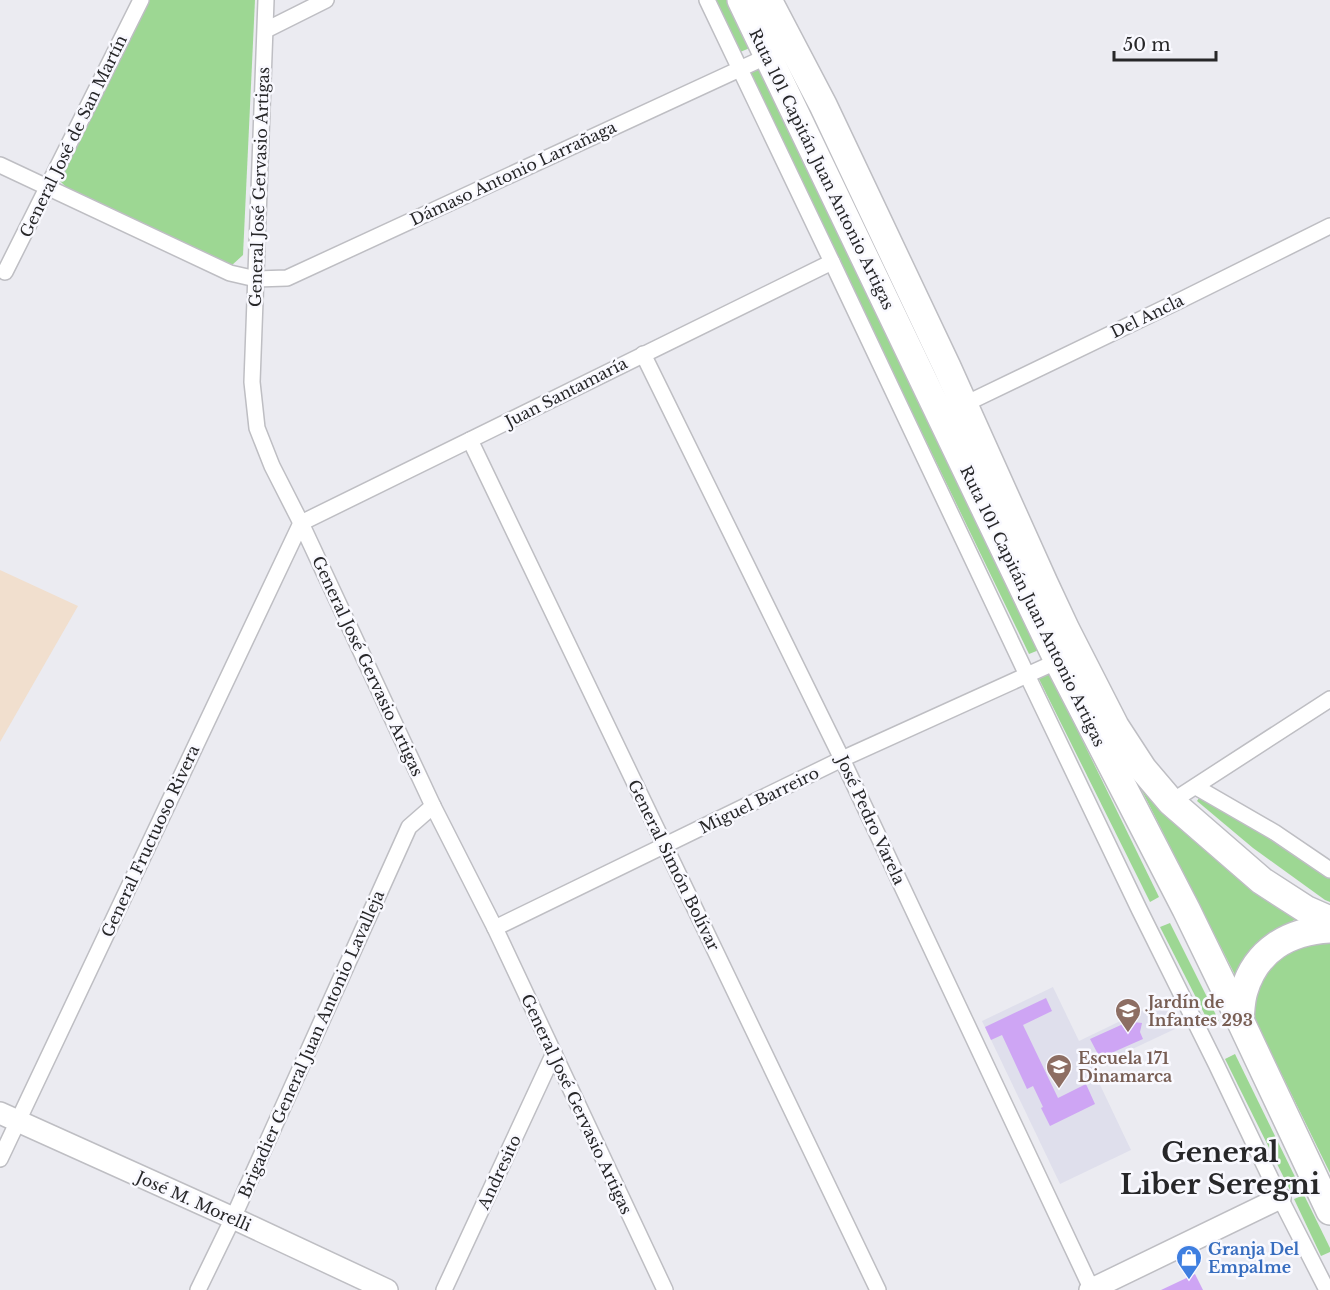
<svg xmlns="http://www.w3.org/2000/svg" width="1330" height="1290" font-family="'Libre Baskerville',serif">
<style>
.industrial{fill:#f1dfce}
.built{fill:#dfdfec}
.green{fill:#9dd793}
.building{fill:#cea5f4}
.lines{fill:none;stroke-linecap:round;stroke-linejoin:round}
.street-casing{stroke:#bebec3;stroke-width:18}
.secondary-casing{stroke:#bebec3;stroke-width:24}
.highway-casing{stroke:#bebec3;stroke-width:30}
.street{stroke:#fff;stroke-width:15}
.secondary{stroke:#fff;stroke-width:21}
.highway{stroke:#fff;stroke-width:27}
.labels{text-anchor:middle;stroke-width:5;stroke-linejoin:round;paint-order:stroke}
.street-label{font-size:16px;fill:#272729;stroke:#f9f9ff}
.education-label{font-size:16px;font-weight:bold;fill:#785e54;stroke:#f9f9ff;text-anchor:start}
.shop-label{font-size:16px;font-weight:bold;fill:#366cbe;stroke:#f9f9ff;text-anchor:start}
.town-label{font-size:28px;font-weight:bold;fill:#272729;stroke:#f9f9ff}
</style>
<rect width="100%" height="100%" fill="#ebebf1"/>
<!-- industrial -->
<polygon class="industrial" points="0,570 78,606 0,742"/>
<!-- built -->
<polygon class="built" points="1053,987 1079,1041 1164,1000 1177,1028 1092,1068 1131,1150 1060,1184 982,1021"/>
<!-- green -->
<g class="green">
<polygon points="149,0 255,0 243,255 231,266 67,188 60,181"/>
<polygon points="715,0 727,0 750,48 740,52"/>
<polygon points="760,67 1039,650 1029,654 748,73"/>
<polygon points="1050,674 1159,897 1150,902 1039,679"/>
<polygon points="1133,773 1299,917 1265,938 1236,977"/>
<polygon points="1199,798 1251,826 1330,876 1330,902 1325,900 1253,848 1197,801"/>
<polygon points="1170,923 1219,1021 1210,1025 1160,927"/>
<polygon points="1330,939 1330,1173 1255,1020 1254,997 1268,967 1294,948"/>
<polygon points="1235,1054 1299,1185 1290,1190 1225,1059"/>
<polygon points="1304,1195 1330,1248 1330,1252 1321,1256 1294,1199"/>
</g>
<!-- building -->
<g class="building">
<polygon points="1046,998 1052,1011 1023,1025 1058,1098 1086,1084 1095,1104 1050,1126 1041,1108 1043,1107 1033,1086 1027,1089 1002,1035 991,1040 985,1027"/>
<polygon points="1132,1020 1133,1022 1142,1023 1140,1032 1143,1039 1100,1058 1090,1039"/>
<polygon points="1195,1274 1203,1290 1161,1290"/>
</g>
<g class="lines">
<defs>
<g id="street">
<polyline points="266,0 252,382 257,428 272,466 301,523 433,806 495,928 665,1290"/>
<polyline points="707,0 832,262 1027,675 1139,909 1216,1064 1280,1198 1327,1290"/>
<polyline points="266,30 326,0"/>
<polyline points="0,165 230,273 256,279 287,278 768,56"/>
<polyline points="5,272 141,0"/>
<polyline points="643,354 842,759 1092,1290"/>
<polyline points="963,405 1183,299 1330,226"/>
<polyline points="470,440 878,1290"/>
<polyline points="1196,787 1274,832 1330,870"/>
<polyline points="1171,802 1330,699"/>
<polyline points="495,928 842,759 1058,661"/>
<polyline points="0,1159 301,523 832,262"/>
<polyline points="198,1290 233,1218 409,827 433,806"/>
<polyline points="444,1290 554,1053"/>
</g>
<g id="secondary">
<polyline points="0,1113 233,1218 387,1290"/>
<polyline points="1090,1290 1280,1198"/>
</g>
<g id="highway">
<polyline points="741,0 1058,661 1186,909 1240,1020 1330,1211"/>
<polyline points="768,0 823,105 947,367 1044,583 1066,630 1115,726 1143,769 1171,802 1262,881 1307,910 1330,920"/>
<path d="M1240 1020C1241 1010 1241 1000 1244 991 1256 950 1289 931 1330 929"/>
</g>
</defs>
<!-- street casing -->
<use href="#street" class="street-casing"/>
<!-- secondary casing -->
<use href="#secondary" class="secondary-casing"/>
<!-- highway casing -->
<use href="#highway" class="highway-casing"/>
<!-- street -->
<use href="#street" class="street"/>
<!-- secondary -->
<use href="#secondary" class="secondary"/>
<!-- highway -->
<use href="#highway" class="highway"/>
</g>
<!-- icons -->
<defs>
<symbol id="school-pin" viewBox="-11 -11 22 30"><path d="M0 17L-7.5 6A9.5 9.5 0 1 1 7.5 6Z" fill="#8d6e63" stroke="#f9f9ff"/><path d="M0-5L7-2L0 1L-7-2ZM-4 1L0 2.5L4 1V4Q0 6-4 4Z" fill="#fff"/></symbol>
<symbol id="shop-pin" viewBox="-11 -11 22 30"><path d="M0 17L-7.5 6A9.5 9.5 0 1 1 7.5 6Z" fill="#3f7fe0" stroke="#f9f9ff"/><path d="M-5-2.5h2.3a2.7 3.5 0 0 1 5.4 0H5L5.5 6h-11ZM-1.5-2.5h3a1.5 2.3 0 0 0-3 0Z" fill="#fff"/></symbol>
</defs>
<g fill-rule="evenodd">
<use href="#school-pin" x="1113" y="996" width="30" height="40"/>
<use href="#school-pin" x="1044" y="1052" width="30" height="40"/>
<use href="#shop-pin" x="1174" y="1243" width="30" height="40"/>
</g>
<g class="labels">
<!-- street labels -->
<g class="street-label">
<text transform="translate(73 136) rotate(-64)" y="6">General José de San Martín</text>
<text transform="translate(822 169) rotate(64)" y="6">Ruta 101 Capitán Juan Antonio Artigas</text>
<text transform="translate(513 173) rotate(-25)" y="6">Dámaso Antonio Larrañaga</text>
<text transform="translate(259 187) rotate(-88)" y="6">General José Gervasio Artigas</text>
<text transform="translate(1147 316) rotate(-26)" y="6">Del Ancla</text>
<text transform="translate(566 392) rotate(-27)" y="6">Juan Santamaría</text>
<text transform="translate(1033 606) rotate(64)" y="6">Ruta 101 Capitán Juan Antonio Artigas</text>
<text transform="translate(368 666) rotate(65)" y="6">General José Gervasio Artigas</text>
<text transform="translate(759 800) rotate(-26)" y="6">Miguel Barreiro</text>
<text transform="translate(871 820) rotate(65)" y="6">José Pedro Varela</text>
<text transform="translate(150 841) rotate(-65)" y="6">General Fructuoso Rivera</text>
<text transform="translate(674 865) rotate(64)" y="6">General Simón Bolívar</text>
<text transform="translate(311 1044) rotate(-66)" y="6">Brigadier General Juan Antonio Lavalleja</text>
<text transform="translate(577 1104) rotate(65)" y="6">General José Gervasio Artigas</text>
<text transform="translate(499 1172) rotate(-65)" y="6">Andresito</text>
<text transform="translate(194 1201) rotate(24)" y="6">José M. Morelli</text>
</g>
<!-- education labels -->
<g class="education-label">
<text x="1148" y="1008">Jardín de<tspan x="1148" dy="18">Infantes 293</tspan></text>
<text x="1078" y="1064">Escuela 171<tspan x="1078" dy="18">Dinamarca</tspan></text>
</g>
<!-- shop labels -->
<g class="shop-label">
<text x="1208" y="1255">Granja Del<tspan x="1208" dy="18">Empalme</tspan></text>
</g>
<!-- town labels -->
<g class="town-label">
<text x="1220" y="1162">General<tspan x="1220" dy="32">Liber Seregni</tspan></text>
</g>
</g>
<!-- scale -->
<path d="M1114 51v9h102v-9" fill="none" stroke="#272729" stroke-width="3"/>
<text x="1123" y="51" font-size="18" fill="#272729" stroke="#f9f9ff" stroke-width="4.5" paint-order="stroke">50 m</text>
</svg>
